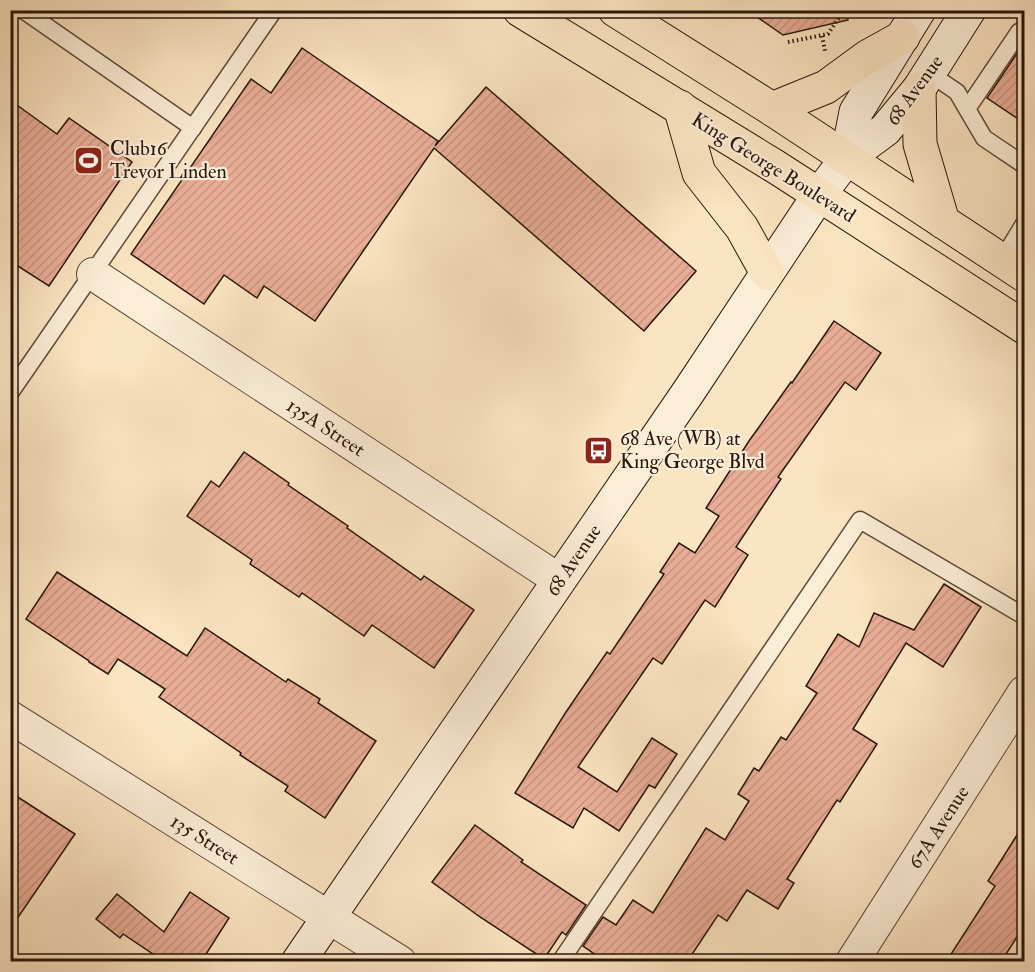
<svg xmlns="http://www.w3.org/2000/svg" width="1035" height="972" font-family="'IM FELL Double Pica',serif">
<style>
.building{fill:url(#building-hatch);stroke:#29160c;stroke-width:1.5}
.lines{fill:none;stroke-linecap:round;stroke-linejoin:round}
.lane-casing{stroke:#5e4a39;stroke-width:19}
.street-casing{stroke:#5e4a39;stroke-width:34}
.secondary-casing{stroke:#29160c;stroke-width:35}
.primary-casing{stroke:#29160c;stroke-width:35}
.path{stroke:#29160c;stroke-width:4;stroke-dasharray:1.5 3;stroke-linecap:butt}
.lane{stroke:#fcedd7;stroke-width:16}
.street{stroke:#fcedd7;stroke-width:32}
.secondary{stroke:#fcedd7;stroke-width:33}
.primary{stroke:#fbe4c1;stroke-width:33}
.labels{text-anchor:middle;stroke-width:4.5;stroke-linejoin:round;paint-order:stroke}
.street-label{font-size:20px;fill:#29160c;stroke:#fcedd7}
.poi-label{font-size:20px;fill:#29160c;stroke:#fcedd7;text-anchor:start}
</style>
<defs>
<pattern id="building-hatch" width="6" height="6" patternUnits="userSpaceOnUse" patternTransform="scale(1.5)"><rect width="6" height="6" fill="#e9ad96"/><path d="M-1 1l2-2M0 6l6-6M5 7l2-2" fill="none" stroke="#c89480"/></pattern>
</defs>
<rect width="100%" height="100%" fill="#fbe4c1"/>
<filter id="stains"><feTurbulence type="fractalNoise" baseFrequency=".00333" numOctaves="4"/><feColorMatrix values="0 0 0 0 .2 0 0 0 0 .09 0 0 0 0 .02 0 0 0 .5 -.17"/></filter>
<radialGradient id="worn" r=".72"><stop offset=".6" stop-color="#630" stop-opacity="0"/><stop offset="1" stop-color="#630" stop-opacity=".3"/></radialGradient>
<!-- building -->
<g class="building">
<polygon points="747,10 847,10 848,20 783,35"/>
<polygon points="1024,43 1024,123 987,98"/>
<polygon points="302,48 438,141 435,146 486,87 696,271 644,331 434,148 315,321 264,286 257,298 224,275 204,304 131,254 251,79 271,93"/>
<polygon points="10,100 57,134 69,118 132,162 49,286 10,261"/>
<polygon points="834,321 881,353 856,390 845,382 778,477 781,479 736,547 748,555 715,607 705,600 662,664 653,658 578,767 617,792 652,738 677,754 655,788 649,785 619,831 584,808 573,828 515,793 566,712 607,652 610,654 664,574 660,572 679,543 695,553 719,516 706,508 749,441 791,382 792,383"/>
<polygon points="244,452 289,483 288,485 348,526 347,528 421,580 424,576 474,610 434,668 372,625 364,636 302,593 299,597 250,564 252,560 187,516 211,481 219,487"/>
<polygon points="57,572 187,656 205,628 286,682 288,679 320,699 318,703 376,741 325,818 285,791 288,786 240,755 241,753 159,697 165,689 118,659 108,674 89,662 89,661 26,619"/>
<polygon points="944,584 981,607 943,667 906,643 853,729 877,744 840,802 837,800 787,879 794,883 778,909 747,890 727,921 718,915 687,962 606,962 583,946 603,917 616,925 633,900 653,913 706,828 725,840 749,801 738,794 754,768 759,771 781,737 786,740 817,693 806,686 838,634 859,647 874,613 914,630"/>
<polygon points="10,792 75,834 10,929"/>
<polygon points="1024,824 1024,926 1001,962 946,962 995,886 988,881"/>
<polygon points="475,825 523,860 521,862 586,905 566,935 562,932 544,959 480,917 432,882"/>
<polygon points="190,892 229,918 201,962 165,962 123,934 120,938 96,919 117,894 164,932"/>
</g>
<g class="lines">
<defs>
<g id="lane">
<polyline points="23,10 193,128"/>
<polyline points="929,73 957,92 984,138 1024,165"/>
<polyline points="967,109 1019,32 1024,29"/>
<polyline points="1002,260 1024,224"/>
<polyline points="10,393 274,10"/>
<polyline points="560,962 860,520 1024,616"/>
</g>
<g id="street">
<polyline points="93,274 559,580"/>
<polyline points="10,717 400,962"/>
<polyline points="852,962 1024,692"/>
</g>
<g id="secondary">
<polyline points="847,158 856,112 919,10"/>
<polyline points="298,962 689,391 819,195 847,158 885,130 919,89 969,10"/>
</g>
<g id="primary">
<polyline points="520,10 776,167 1024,327"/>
<polyline points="615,10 772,109 1024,275"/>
<polyline points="919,89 920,144 943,222"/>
<polyline points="680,107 699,173 742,228 767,273"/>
<polyline points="772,109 826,87 867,57 903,37"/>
</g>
</defs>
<!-- lane casing -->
<use href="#lane" class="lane-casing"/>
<!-- street casing -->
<use href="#street" class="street-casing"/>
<!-- secondary casing -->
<use href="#secondary" class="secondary-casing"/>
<!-- primary casing -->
<use href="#primary" class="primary-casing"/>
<!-- path -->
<g class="path">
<polyline points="822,36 825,51"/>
<polyline points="788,42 828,34 844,10"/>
<polyline points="588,443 599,450"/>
</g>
<!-- lane -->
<use href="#lane" class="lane"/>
<!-- street -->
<use href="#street" class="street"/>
<!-- secondary -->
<use href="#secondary" class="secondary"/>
<!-- primary -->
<use href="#primary" class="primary"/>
</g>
<!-- icons -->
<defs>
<symbol id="stadium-square" viewBox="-11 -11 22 22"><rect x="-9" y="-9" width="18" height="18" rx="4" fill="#8f2418" stroke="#fcedd7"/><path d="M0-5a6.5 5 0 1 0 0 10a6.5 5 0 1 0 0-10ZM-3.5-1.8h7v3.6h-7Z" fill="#fff"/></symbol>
<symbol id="bus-square" viewBox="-11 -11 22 22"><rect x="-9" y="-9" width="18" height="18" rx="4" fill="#8f2418" stroke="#fcedd7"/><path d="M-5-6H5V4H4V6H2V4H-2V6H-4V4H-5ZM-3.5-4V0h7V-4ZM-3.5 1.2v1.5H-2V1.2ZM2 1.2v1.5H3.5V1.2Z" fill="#fff"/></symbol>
</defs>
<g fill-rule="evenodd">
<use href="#stadium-square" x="72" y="144" width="33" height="33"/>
<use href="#bus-square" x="582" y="434" width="33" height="33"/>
</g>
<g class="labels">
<!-- street labels -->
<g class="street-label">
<text transform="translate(914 90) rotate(-54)" y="7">68 Avenue</text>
<text transform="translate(774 167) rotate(32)" y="7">King George Boulevard</text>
<text transform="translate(326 427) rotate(33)" y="7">135A Street</text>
<text transform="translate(573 560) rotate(-56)" y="7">68 Avenue</text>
<text transform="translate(938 827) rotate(-57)" y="7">67A Avenue</text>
<text transform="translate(205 839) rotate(32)" y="7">135 Street</text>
</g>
<!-- poi labels -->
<g class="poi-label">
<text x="110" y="155">Club16<tspan x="110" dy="23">Trevor Linden</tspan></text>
<text x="620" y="445">68 Ave (WB) at<tspan x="620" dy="23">King George Blvd</tspan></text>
</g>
</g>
<!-- margin -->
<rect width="1035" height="972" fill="none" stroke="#fbe4c1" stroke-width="36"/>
<rect x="12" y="12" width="1011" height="948" fill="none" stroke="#29160c" stroke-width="3"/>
<rect x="18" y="18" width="999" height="936" fill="none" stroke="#29160c" stroke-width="1.5"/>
<rect width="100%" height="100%" filter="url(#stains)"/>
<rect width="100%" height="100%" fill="url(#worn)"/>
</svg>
